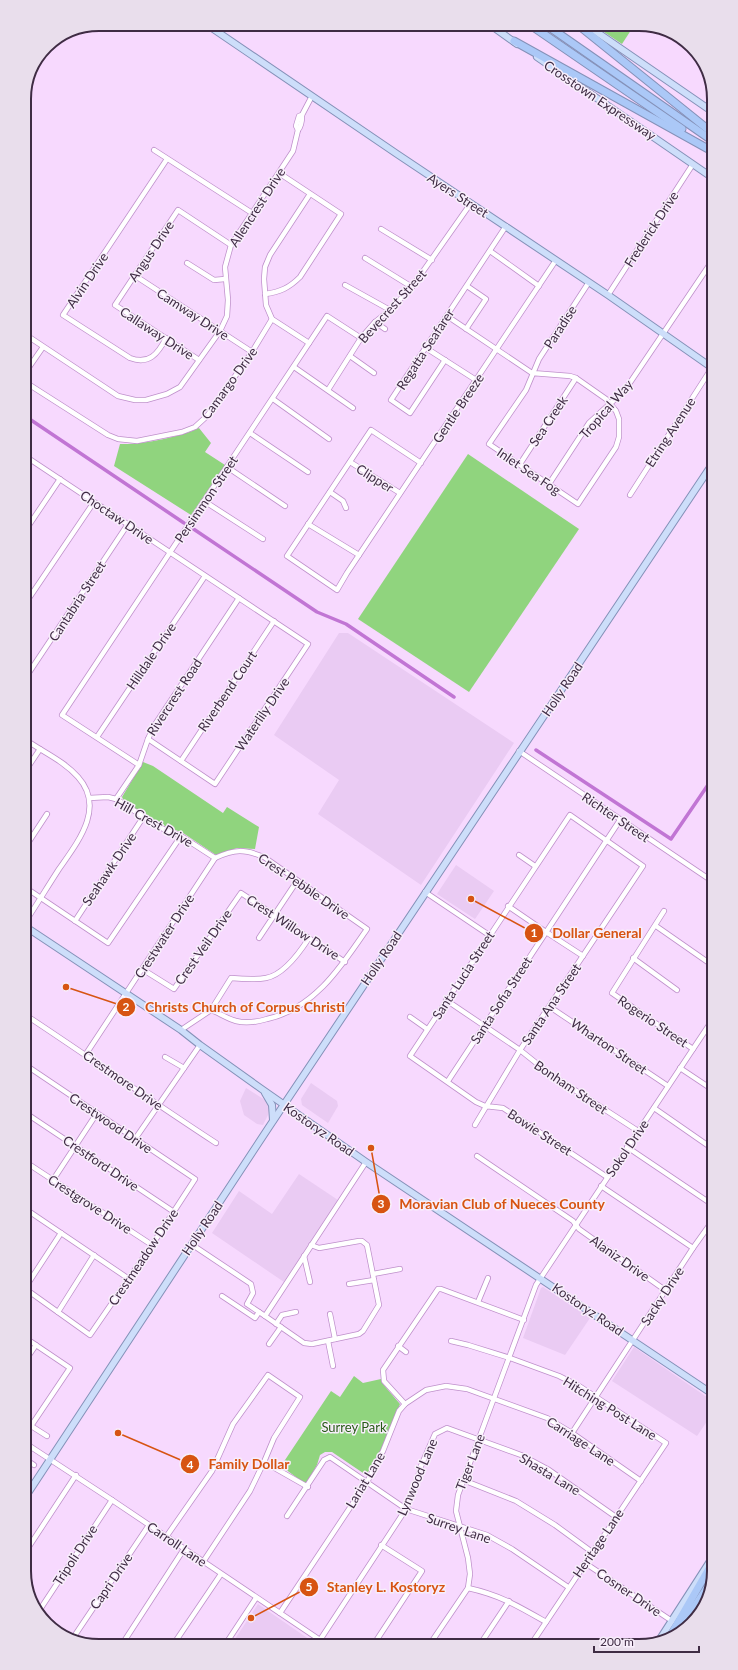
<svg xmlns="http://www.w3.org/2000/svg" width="738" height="1670" font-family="Lato,sans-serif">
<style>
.built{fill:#eacbf3}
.green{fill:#90d47e}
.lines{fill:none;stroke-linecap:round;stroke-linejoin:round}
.canal{stroke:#c175d4;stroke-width:3.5}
.minor-casing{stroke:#bf90cb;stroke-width:6}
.major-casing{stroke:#8591b8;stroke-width:8}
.highway-casing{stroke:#8591b8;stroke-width:9}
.minor{stroke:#fff;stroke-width:4.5}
.major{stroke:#cddefa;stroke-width:6}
.highway{stroke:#abc8f7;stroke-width:7}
.labels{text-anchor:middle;stroke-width:3;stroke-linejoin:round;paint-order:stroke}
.street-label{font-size:13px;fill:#3f2c44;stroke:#f8eefb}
.park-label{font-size:13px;fill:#275a17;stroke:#f8eefb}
.rim{fill:none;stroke:#3f2c44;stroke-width:2}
.leader{fill:none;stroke:#d75412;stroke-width:1.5}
.callout-dot{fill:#d75412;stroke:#f8eefb;stroke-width:1.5}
.mark-label{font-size:12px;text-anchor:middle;font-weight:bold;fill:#fff}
.callout-label{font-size:14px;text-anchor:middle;font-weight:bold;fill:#d75412;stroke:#f8eefb;stroke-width:3;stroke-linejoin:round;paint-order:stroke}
</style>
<rect width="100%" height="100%" fill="#f7d9fe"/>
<!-- built -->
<g class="built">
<polygon points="339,633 348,633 514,743 421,885 318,814 339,780 274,735"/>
<polygon points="456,865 494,891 475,919 437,894"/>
<polygon points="311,1083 337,1101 338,1106 328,1123 302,1105 301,1099"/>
<polygon points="246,1088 265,1100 269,1105 268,1115 263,1125 257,1124 244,1115 240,1101"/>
<polygon points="299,1174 338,1200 284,1282 212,1233 239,1191 272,1214"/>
<polygon points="543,1287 590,1318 565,1355 523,1338 541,1288"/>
<polygon points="634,1347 714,1402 714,1411 697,1436 612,1381"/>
<polygon points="258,1604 316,1644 231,1645"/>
</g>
<!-- green -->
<g class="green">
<polygon points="592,24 635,24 622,44"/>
<path d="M199 428 211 443 205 452 225 465 191 515 114 466 120 444C141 445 180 437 199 428Z"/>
<polygon points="468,454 579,529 469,692 358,619"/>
<polygon points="143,762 153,766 223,813 227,807 259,827 255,849 237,848 216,855 183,833 158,823 124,801 122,797"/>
<polygon points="354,1376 363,1383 381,1379 382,1383 400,1404 377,1459 366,1475 332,1452 325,1452 320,1455 317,1465 307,1482 304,1483 281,1466 331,1391 340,1397"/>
</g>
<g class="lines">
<!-- canal -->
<g class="canal">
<polyline points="25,416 184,523"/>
<polyline points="192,528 317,612 346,624 454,697"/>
<polyline points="536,750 671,839 712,779"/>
</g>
<defs>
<g id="minor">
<polyline points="298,130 296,126 299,116 302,115 312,96"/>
<polyline points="154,150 252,213"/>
<polyline points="381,229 432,260"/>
<polyline points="490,251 539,286"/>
<polyline points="365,258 412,287"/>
<polyline points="187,263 214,280 225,279"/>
<polyline points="134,275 252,352"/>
<polyline points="345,285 390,310"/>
<path d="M265 294C280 292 289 288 300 277L341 214 279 173"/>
<polyline points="608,295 693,164"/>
<polyline points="447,316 532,373 570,376 576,378 606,399 616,411 619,419 619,437 616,447 578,504 489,444 526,390 539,359 589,282"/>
<polyline points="375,322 385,329"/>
<polyline points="466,329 486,299 467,286"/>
<path d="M29 337 118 396 135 400H146L167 394 180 387 220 331 227 316 228 300 225 267 231 245 293 151 298 130C301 127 302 119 302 115"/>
<path d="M166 338C158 354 149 365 130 358L63 315 167 159"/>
<polyline points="309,343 272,319 266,305 264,279 265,267 270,255 310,194"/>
<polyline points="426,348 476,380"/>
<polyline points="350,356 374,373"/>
<polyline points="199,360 115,305 178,210 231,245"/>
<polyline points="445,360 410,413 391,400 506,226"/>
<polyline points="294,367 353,408"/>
<polyline points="25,373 43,347"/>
<polyline points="25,382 108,435 118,439 137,441 182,432 195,427 207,416 252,352 272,319"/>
<polyline points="328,390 361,338 375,322 390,310 412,287 471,203"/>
<polyline points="273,399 329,439"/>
<polyline points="250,433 308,472"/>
<polyline points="25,456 308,644 215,784 148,739"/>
<polyline points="350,462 400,493"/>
<polyline points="421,463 371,430 287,556 337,590 347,573 556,260"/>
<polyline points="520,464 576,378"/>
<polyline points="227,467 285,506"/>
<polyline points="549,484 589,423 625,390 710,264"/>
<polyline points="330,492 343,501 346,508"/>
<polyline points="630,495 711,369"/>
<polyline points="204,501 263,539"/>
<polyline points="308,524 359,555"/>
<polyline points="25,531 60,479"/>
<polyline points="25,604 94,502"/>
<polyline points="26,677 128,524"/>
<polyline points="97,737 205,576"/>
<path d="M26 740C43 752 64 761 78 777 106 808 77 843 59 869 48 886 37 904 26 921"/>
<polyline points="519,751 712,881"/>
<polyline points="181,761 274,621"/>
<polyline points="139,765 62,715 327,316 361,338"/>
<polyline points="26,770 40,749"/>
<polyline points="89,798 108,797 116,799 161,828 181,836 215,858"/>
<polyline points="116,799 139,765 148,739 154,726 239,598"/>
<polyline points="26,846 47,814"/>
<polyline points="519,855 535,866"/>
<polyline points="26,888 108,943 181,836"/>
<polyline points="425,892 489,935"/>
<polyline points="508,906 546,932 583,956"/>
<polyline points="664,911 612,993 693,1049"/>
<polyline points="75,921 144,816"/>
<polyline points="656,926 712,965"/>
<polyline points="259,938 297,881"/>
<polyline points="633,958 677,990"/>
<polyline points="142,969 174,989 241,893 345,962"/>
<polyline points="446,1000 520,1050 550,1074 638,1131"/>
<polyline points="550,1007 668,1086"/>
<path d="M211 1010C219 1013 228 1019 236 1021 247 1024 257 1022 267 1019 314 1009 341 967 367 929L264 857C244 849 235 849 215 858"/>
<polyline points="410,1017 427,1029"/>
<path d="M27 1022 30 1018C92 1059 153 1102 216 1143"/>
<path d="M181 1030 211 1010 231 978C242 979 255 980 266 978 283 975 300 952 309 938"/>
<polyline points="86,1054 215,858"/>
<polyline points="165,1057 184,1068"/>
<polyline points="27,1066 195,1179 152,1245 90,1335 27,1290"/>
<polyline points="680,1068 713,1090"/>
<polyline points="448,1081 620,820"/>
<polyline points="654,1108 713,1149"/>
<polyline points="27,1114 174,1212"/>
<polyline points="475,1125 520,1050 643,866 570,815 410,1056 476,1102 485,1106 503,1108 607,1177"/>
<polyline points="135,1139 200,1045"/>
<polyline points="627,1147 713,1205"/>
<polyline points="477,1156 573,1221 579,1229 665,1290"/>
<polyline points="27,1163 152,1245"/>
<polyline points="53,1180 97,1113"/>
<polyline points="601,1186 693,1248"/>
<polyline points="27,1210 129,1279"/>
<polyline points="191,1244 251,1284 253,1293 247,1304 265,1316 366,1162"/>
<polyline points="304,1256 310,1282"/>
<polyline points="373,1274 400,1269"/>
<polyline points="349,1284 374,1280"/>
<polyline points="27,1285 61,1233"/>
<polyline points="222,1296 255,1318 259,1312"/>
<polyline points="478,1302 488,1278"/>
<polyline points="58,1312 94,1255"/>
<polyline points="330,1314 335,1339"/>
<polyline points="265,1316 304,1343 312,1344 359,1334 363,1331 379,1305 367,1245 362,1241 359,1241 319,1248 311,1245"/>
<polyline points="276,1324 282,1315 296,1312"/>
<polyline points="27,1339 70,1368 31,1426"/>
<polyline points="328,1341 333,1366"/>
<polyline points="451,1341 468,1345 510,1358 559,1376 579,1386 666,1443 532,1643"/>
<polyline points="269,1344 281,1327"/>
<polyline points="398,1346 406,1352"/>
<polyline points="27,1358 36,1345"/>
<polyline points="405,1404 384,1381 383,1370 438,1289 441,1289 524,1320"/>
<polyline points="28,1424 47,1436"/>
<polyline points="572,1433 693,1248 713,1220"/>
<polyline points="28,1445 112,1500 326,1644"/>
<polyline points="28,1461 34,1465"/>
<polyline points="264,1462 308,1487"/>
<polyline points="463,1480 516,1501 555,1525 592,1552"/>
<polyline points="287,1516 324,1460 330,1457 406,1509 487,1535 512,1549 568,1587"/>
<polyline points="166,1537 212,1471 233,1424 268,1375 300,1397 274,1438 264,1462 250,1491 203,1562"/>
<polyline points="28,1548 76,1475"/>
<polyline points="585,1563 672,1621"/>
<path d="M468 1588C500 1595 518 1606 546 1622"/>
<polyline points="39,1611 112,1500"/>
<polyline points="280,1613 367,1482 383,1451 399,1411 405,1404 426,1390 446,1386 467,1389 547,1418 572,1433 641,1481"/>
<polyline points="73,1638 149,1525"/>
<polyline points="320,1640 406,1509 414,1490 421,1466 435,1434 447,1428 521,1455 549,1470 616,1517"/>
<polyline points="481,1643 509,1601"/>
<polyline points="374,1644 422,1571 381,1545"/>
<polyline points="430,1644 468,1588 470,1574 468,1558 456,1511 458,1495 536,1285 713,1019"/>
<polyline points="173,1645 221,1574"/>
<polyline points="225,1645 256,1598"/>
<polyline points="121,1646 184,1549"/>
</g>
<g id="major">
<polyline points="206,24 397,154 608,295 711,367"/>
<polyline points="489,24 517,44"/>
<polyline points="585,24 710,110"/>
<polyline points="537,57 710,176"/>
<polyline points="26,927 181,1030 200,1045 263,1090 366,1162 714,1395"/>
<polyline points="265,1093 272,1105 273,1120"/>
<polyline points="28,1493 269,1127 711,466"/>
<polyline points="658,1642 714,1555"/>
</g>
<g id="highway">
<polyline points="529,24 682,129"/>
<polyline points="545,24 710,139"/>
<polyline points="577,24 710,131"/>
<polyline points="514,41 710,150"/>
<polyline points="679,1630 711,1582"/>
<polyline points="669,1638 714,1560"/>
</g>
</defs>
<!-- minor casing -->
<use href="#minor" class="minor-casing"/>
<!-- major casing -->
<use href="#major" class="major-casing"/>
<!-- highway casing -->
<use href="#highway" class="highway-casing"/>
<!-- minor -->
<use href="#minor" class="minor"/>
<!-- major -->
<use href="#major" class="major"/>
<!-- highway -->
<use href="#highway" class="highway"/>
</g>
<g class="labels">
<!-- street labels -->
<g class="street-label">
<text transform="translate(600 100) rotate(34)" y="5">Crosstown Expressway</text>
<text transform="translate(458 195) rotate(33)" y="5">Ayers Street</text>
<text transform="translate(257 207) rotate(-57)" y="5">Allencrest Drive</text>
<text transform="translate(651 229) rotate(-57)" y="5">Frederick Drive</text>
<text transform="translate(151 251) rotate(-56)" y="5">Angus Drive</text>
<text transform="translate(87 280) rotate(-56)" y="5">Alvin Drive</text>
<text transform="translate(392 306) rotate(-48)" y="5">Bevecrest Street</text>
<text transform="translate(193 314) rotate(33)" y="5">Camway Drive</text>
<text transform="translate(560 327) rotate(-57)" y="5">Paradise</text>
<text transform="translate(157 333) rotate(33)" y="5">Callaway Drive</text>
<text transform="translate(425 349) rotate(-57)" y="5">Regatta Seafarer</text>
<text transform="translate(229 383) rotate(-54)" y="5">Camargo Drive</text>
<text transform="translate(458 408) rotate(-56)" y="5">Gentle Breeze</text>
<text transform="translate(606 409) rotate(-49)" y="5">Tropical Way</text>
<text transform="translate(548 421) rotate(-56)" y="5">Sea Creek</text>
<text transform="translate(670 432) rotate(-57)" y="5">Etring Avenue</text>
<text transform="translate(529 471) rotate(34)" y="5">Inlet Sea Fog</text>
<text transform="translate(375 478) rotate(32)" y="5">Clipper</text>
<text transform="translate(206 499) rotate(-56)" y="5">Persimmon Street</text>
<text transform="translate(117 517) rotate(34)" y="5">Choctaw Drive</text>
<text transform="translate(77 601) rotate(-57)" y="5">Cantabria Street</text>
<text transform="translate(151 656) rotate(-56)" y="5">Hilldale Drive</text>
<text transform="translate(562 689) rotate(-56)" y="5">Holly Road</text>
<text transform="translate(227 691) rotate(-56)" y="5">Riverbend Court</text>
<text transform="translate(174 697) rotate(-57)" y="5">Rivercrest Road</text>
<text transform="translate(262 714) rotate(-56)" y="5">Waterlily Drive</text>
<text transform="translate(616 817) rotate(34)" y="5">Richter Street</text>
<text transform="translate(154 822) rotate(29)" y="5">Hill Crest Drive</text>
<text transform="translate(109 869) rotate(-56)" y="5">Seahawk Drive</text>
<text transform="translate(304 886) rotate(34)" y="5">Crest Pebble Drive</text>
<text transform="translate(293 927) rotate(33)" y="5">Crest Willow Drive</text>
<text transform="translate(164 936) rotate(-57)" y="5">Crestwater Drive</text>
<text transform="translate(203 947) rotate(-55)" y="5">Crest Veil Drive</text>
<text transform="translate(381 958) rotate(-56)" y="5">Holly Road</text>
<text transform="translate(463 975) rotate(-57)" y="5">Santa Lucia Street</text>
<text transform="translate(501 1000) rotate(-57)" y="5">Santa Sofia Street</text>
<text transform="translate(551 1004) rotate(-56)" y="5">Santa Ana Street</text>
<text transform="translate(653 1021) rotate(34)" y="5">Rogerio Street</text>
<text transform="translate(609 1046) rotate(34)" y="5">Wharton Street</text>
<text transform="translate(123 1080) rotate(35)" y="5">Crestmore Drive</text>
<text transform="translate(571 1087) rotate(34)" y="5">Bonham Street</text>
<text transform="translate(111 1123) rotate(34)" y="5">Crestwood Drive</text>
<text transform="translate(319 1129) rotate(35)" y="5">Kostoryz Road</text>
<text transform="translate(540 1132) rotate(33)" y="5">Bowie Street</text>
<text transform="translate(627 1148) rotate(-56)" y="5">Sokol Drive</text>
<text transform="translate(101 1163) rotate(34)" y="5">Crestford Drive</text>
<text transform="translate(90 1204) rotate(33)" y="5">Crestgrove Drive</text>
<text transform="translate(202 1228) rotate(-56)" y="5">Holly Road</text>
<text transform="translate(143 1257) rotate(-56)" y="5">Crestmeadow Drive</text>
<text transform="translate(620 1258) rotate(35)" y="5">Alaniz Drive</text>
<text transform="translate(662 1296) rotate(-57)" y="5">Sacky Drive</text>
<text transform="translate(588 1309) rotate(34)" y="5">Kostoryz Road</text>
<text transform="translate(610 1408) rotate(32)" y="5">Hitching Post Lane</text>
<text transform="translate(581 1441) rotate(33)" y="5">Carriage Lane</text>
<text transform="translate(470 1462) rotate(-69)" y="5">Tiger Lane</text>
<text transform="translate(550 1474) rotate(31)" y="5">Shasta Lane</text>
<text transform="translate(417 1477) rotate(-67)" y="5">Lynwood Lane</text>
<text transform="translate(365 1480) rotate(-59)" y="5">Lariat Lane</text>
<text transform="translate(459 1528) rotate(19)" y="5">Surrey Lane</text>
<text transform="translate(598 1543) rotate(-56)" y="5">Heritage Lane</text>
<text transform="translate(177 1544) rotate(34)" y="5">Carroll Lane</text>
<text transform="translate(75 1555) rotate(-57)" y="5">Tripoli Drive</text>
<text transform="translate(111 1581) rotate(-56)" y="5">Capri Drive</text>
<text transform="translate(629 1592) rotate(34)" y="5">Cosner Drive</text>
</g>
<!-- park labels -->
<g class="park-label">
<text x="354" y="1432">Surrey Park</text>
</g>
</g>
<!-- crop -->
<path d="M0 0H738V1670H0ZM99 31H639A68 68 0 0 1 707 99V1571A68 68 0 0 1 639 1639H99A68 68 0 0 1 31 1571V99A68 68 0 0 1 99 31Z" fill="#e9deec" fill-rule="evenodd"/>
<path class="rim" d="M99 31H639A68 68 0 0 1 707 99V1571A68 68 0 0 1 639 1639H99A68 68 0 0 1 31 1571V99A68 68 0 0 1 99 31Z"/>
<!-- callouts -->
<path class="leader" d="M471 899L534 933M66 987L126 1007M371 1148L381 1204M118 1433L190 1464M251 1618L309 1587"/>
<g class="callout-dot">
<circle cx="471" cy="899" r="4"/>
<circle cx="66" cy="987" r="4"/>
<circle cx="371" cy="1148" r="4"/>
<circle cx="118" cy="1433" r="4"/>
<circle cx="251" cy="1618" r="4"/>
<circle cx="534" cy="933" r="10"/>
<circle cx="126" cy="1007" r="10"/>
<circle cx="381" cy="1204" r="10"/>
<circle cx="190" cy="1464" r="10"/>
<circle cx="309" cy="1587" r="10"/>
</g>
<g class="mark-label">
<text x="534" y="937">1</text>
<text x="126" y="1011">2</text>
<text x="381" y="1208">3</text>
<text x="190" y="1469">4</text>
<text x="309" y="1591">5</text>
</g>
<g class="callout-label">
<text x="597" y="938">Dollar General</text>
<text x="245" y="1012">Christs Church of Corpus Christi</text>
<text x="502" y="1209">Moravian Club of Nueces County</text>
<text x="249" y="1469">Family Dollar</text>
<text x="386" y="1592">Stanley L. Kostoryz</text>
</g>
<!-- scale -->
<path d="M594 1646v6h105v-6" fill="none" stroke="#3f2c44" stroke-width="2"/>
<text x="600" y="1646" font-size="12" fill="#3f2c44" stroke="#f8eefb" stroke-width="3" paint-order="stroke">200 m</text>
</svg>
